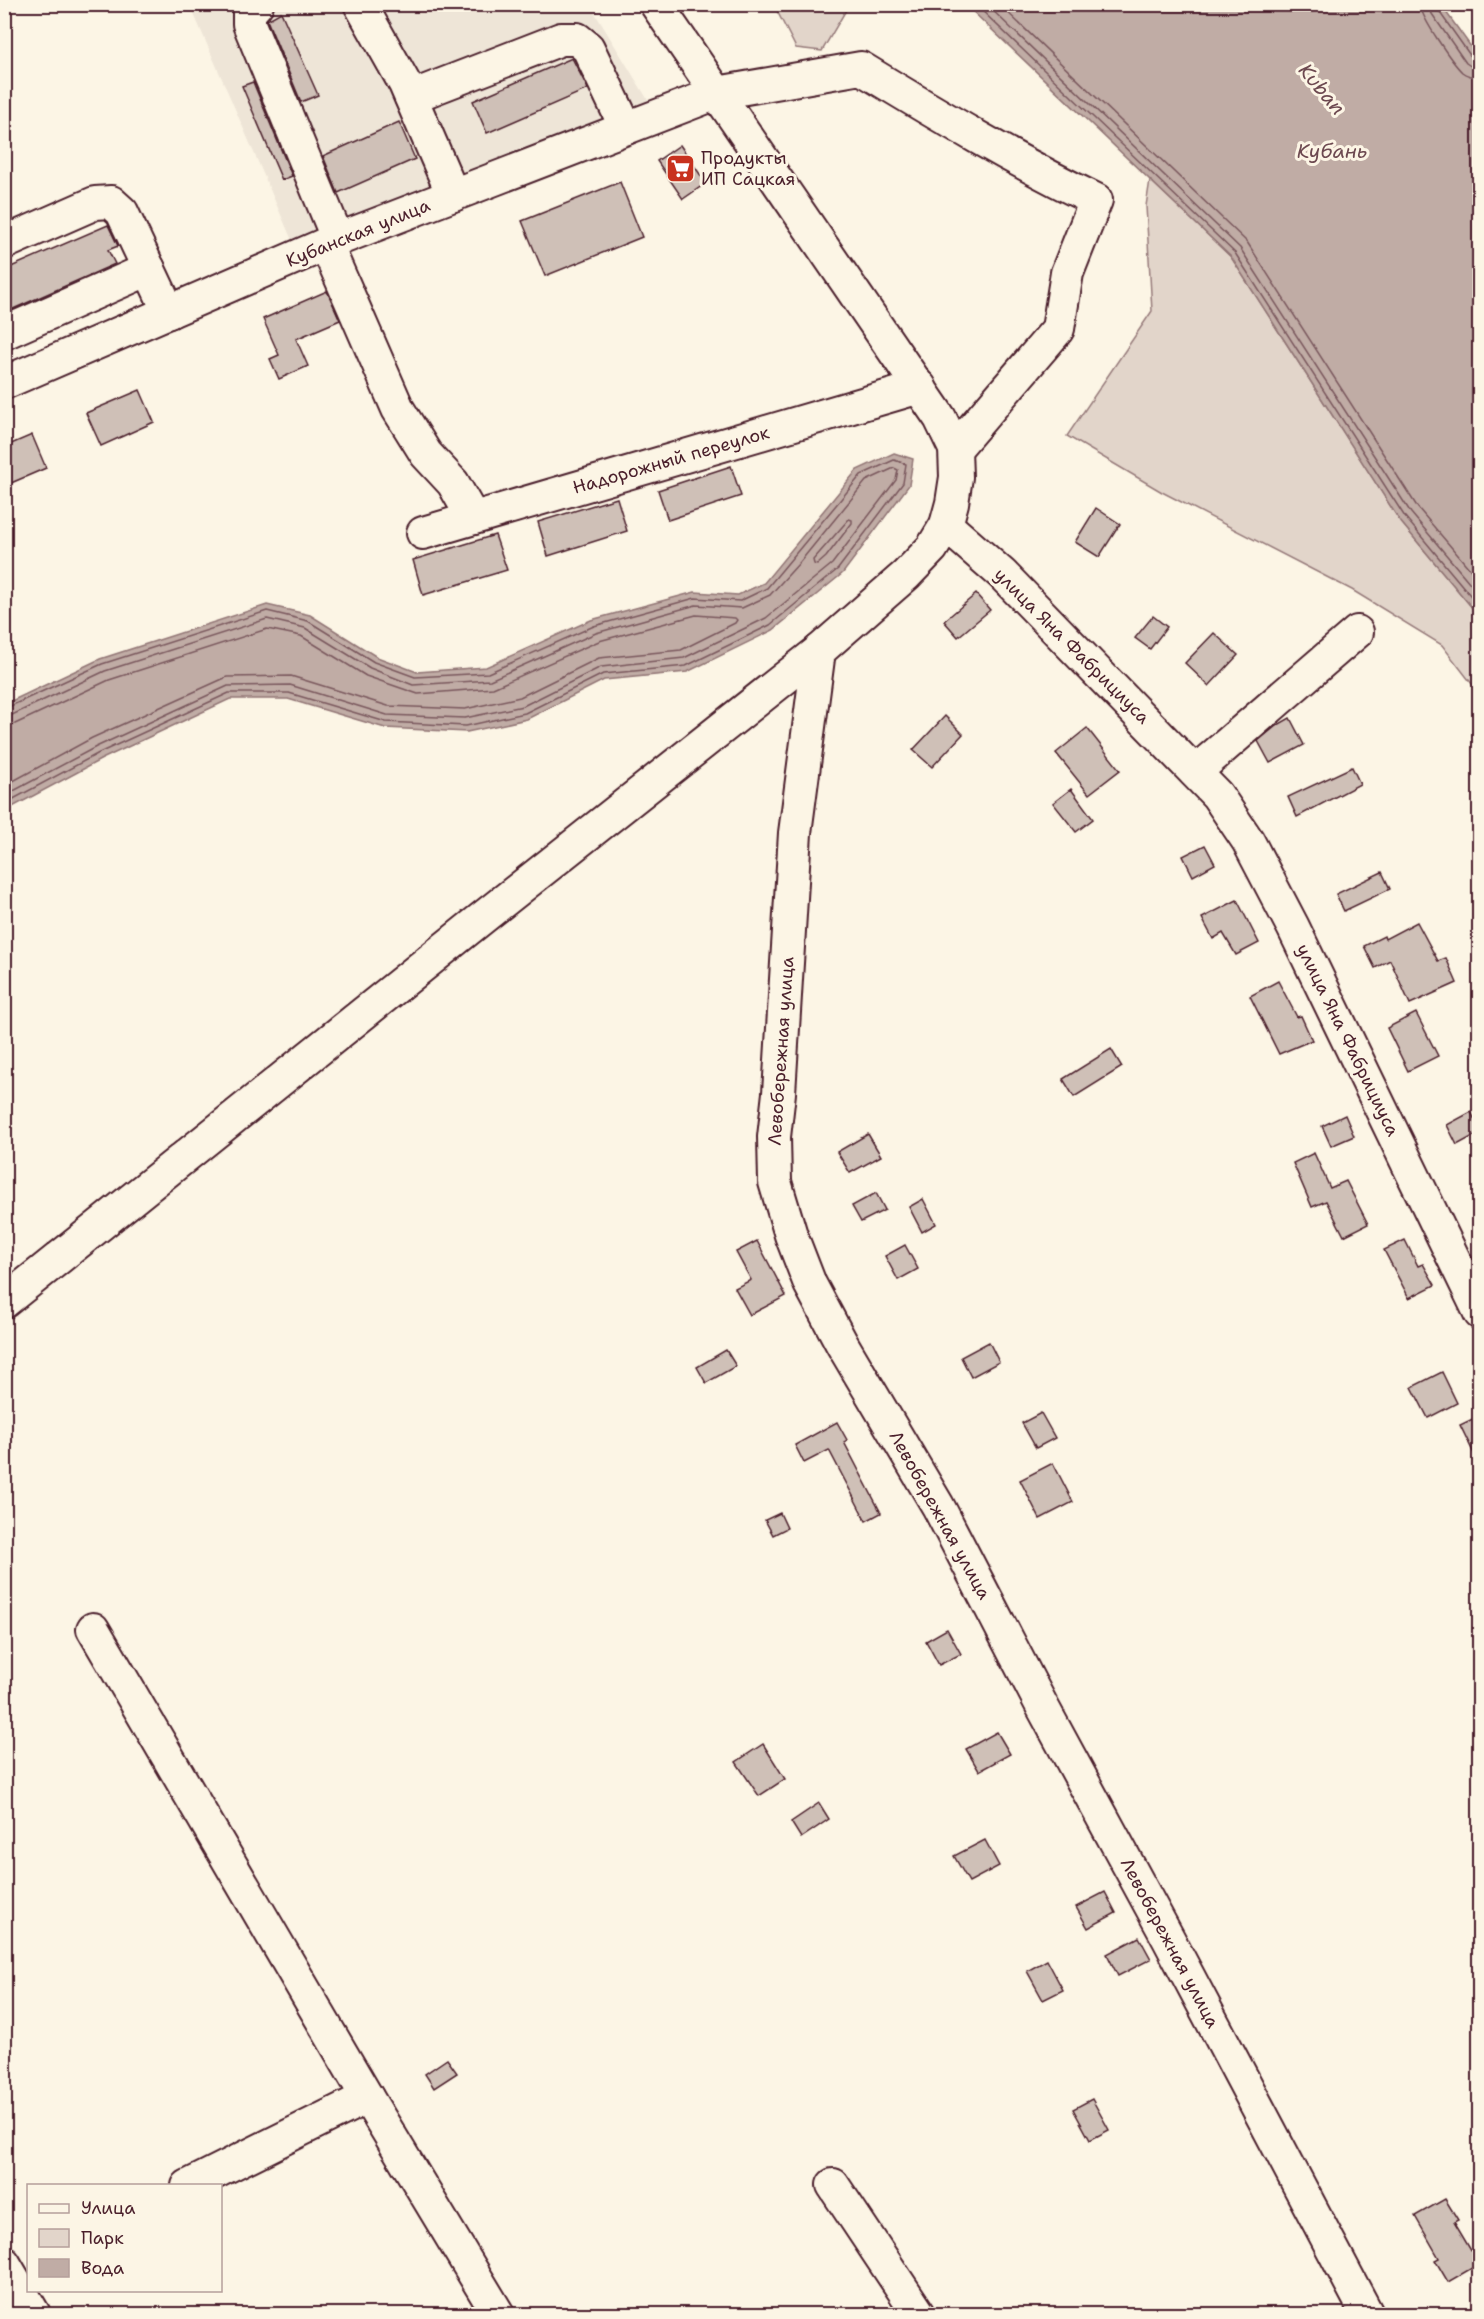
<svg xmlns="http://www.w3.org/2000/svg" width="1484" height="2319" font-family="'Shantell Sans',sans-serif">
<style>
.built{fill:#eee5d7}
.green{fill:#e2d5ca;stroke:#967a7a;stroke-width:1.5}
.water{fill:#c0aca5;stroke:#917474;stroke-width:1.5}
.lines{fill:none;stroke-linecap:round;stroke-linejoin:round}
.shore{stroke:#79575c;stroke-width:1.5}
.building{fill:#cfc0b7;stroke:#4a1f2b;stroke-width:1.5}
.minor-casing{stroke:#4a1f2b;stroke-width:36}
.minor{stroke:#fcf5e5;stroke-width:32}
.labels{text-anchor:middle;stroke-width:6;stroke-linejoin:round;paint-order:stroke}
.poi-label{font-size:18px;fill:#4a1f2b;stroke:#fcf5e5;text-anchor:start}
.street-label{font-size:18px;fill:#4a1f2b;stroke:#fcf5e5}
.water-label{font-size:20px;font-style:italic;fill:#6d4950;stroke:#fcf5e5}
</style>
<rect width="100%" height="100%" fill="#fcf5e5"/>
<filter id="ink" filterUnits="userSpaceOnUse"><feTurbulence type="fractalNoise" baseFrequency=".0167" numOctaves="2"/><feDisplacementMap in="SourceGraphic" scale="12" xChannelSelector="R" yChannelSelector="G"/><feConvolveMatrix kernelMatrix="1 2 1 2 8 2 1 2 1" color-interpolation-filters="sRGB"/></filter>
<g filter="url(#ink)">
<!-- built -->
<polygon class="built" points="190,5 590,5 651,105 294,245"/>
<!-- green -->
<g class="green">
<polygon points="774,5 849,5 822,51 796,48"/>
<polygon points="1150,180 1231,257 1400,521 1479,616 1479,693 1442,645 1352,590 1162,492 1067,436 1152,311 1146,206"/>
</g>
<!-- water -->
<g class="water">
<polygon points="966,5 1441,5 1479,58 1479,616 1400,521 1231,257"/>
<polygon points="894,453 913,459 909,485 843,573 773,630 687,672 604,680 527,719 467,732 385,728 288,699 230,699 102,759 5,811 5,704 100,659 267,605 310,615 377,657 417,672 486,667 591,620 695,592 738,595 764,583 857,470"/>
</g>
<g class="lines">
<!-- shore -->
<g class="shore">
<polyline points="975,4 1235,253 1405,517 1480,607"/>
<polyline points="986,4 1240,248 1411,513 1480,595"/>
<polyline points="999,4 1247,242 1418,508 1480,581"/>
<path d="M1420 4C1421 18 1452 62 1462 72 1467 76 1473 77 1480 78"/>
<polyline points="1429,4 1432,14 1466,63 1472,67 1480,69"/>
<polyline points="1437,4 1438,10 1472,58 1480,61"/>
<polygon points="849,519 852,520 852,523 826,557 817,565 814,564 813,560"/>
<polyline points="4,709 102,664 267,611 308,621 374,662 415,677 488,673 594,626 695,598 740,601 767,588 861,475 894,460 906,464 903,483 838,569 770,625 686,666 603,674 525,713 466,726 386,722 289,693 229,693 99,753 4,804"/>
<polyline points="4,716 12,715 105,671 267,619 305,628 370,668 413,685 490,680 596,633 696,605 742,608 770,595 800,562 866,481 894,468 898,470 896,480 832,564 766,618 684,658 601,667 523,706 465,718 387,715 290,685 228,686 96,747 4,796"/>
<polyline points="4,725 15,724 109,680 267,629 301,636 366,676 418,694 493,688 599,641 696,615 735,618 737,620 735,623 681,650 599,658 520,697 465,709 388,706 291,676 227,677 92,738 4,786"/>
</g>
</g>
<!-- building -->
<g class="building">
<polygon points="281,12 318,95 301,102 267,20"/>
<polygon points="572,58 588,89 487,133 473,101"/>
<polygon points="253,82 292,176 282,180 242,86"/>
<polygon points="399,122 415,159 338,193 323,156"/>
<polygon points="680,145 706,183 683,199 657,161"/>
<polygon points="620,182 642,237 545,276 522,221"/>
<polygon points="108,225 118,246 108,250 115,264 4,313 4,270"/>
<polygon points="327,291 340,320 296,339 308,366 279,379 270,359 279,355 263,319"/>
<polygon points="140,390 154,422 101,446 86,413"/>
<polygon points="32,435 46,468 4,486 4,447"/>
<polygon points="731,466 741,496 668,520 658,490"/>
<polygon points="617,498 627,531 548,556 538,522"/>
<polygon points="1096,508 1120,524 1099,557 1075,542"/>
<polygon points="495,535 507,570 423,595 413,560"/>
<polygon points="976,594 990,610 958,637 944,621"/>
<polygon points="1153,616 1167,627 1150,649 1135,638"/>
<polygon points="1214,633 1238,655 1209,686 1185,663"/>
<polygon points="945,716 963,734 932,767 913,750"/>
<polygon points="1290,718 1304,745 1270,763 1258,741 1276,726"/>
<polygon points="1087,728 1120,770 1089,794 1056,753"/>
<polygon points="1352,767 1360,784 1297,817 1288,797"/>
<polygon points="1071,789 1093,819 1076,832 1053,803"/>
<polygon points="1205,845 1215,864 1193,876 1183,856"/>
<polygon points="1382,872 1390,889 1344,911 1336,894"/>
<polygon points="1237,900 1259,943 1236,955 1223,933 1213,939 1202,918"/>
<polygon points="1417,922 1438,961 1446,958 1457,983 1410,1004 1390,960 1375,968 1364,946 1384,936 1385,939"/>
<polygon points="1278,981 1297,1017 1301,1016 1312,1040 1279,1054 1250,996"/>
<polygon points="1416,1013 1438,1056 1408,1071 1387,1028"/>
<polygon points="1111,1049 1122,1067 1074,1097 1063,1079"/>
<polygon points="1471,1112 1479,1128 1479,1133 1457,1145 1447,1125"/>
<polygon points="1345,1115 1354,1136 1331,1146 1322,1126"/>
<polygon points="868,1134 881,1156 850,1173 837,1152"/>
<polygon points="1314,1153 1330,1188 1346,1181 1368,1224 1344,1236 1326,1201 1312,1207 1293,1163"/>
<polygon points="876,1193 885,1210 861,1222 852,1206"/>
<polygon points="923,1199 936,1224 922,1232 909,1207"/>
<polygon points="1405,1240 1418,1266 1423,1264 1435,1285 1409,1298 1384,1250"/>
<polygon points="757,1241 786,1296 750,1315 735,1288 751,1280 736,1252"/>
<polygon points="905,1245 918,1269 898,1280 885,1256"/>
<polygon points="989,1342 999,1362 971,1377 961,1357"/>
<polygon points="726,1350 736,1366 706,1383 697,1367"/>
<polygon points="1442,1372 1457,1403 1428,1418 1412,1387"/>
<polygon points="1041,1413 1055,1438 1036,1448 1022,1423"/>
<polygon points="1479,1416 1479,1464 1460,1425"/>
<polygon points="837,1422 847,1440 844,1442 881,1513 866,1521 829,1450 804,1463 795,1445"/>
<polygon points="1053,1463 1073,1502 1040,1519 1020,1480"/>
<polygon points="780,1513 787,1528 773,1535 765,1520"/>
<polygon points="947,1629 961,1654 939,1665 926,1641"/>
<polygon points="997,1732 1010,1754 979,1771 966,1749"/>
<polygon points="763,1744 785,1779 759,1796 736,1762"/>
<polygon points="819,1803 829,1819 801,1838 791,1822"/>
<polygon points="985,1840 999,1866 969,1882 954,1856"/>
<polygon points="1105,1892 1116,1913 1088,1928 1076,1907"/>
<polygon points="1139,1937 1151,1959 1118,1976 1107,1954"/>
<polygon points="1047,1960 1063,1990 1043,2000 1027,1971"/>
<polygon points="447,2059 457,2073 434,2088 425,2074"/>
<polygon points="1092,2099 1109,2130 1090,2140 1073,2109"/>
<polygon points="1445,2199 1458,2220 1454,2222 1479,2264 1448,2282 1435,2260 1439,2258 1415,2216"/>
</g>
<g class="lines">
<defs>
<g id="minor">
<polyline points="257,4 249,13 249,24 338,240"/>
<polyline points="360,4 405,84 453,195"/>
<polyline points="411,97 561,39 577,39 588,48 626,128"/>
<polyline points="4,243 95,203 111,202 122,212 169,312"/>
<polyline points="326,244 398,409 426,454 453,483 473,518"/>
<polyline points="4,333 149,269"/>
<path d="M4 383 326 244 717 93 861 68C938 115 1015 161 1096 200L1067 273 1058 329 955 449"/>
<polyline points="946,525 1002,574 1217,795 1248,841 1293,927 1480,1313"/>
<polyline points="423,533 920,387"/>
<polyline points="819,651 795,833 779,1093 774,1137 775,1182 791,1235 810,1284 842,1344 938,1506 1042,1706 1168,1938 1367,2314"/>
<polyline points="1195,772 1357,632"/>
<polyline points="4,1302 481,919 819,651 906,575 932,548 946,525 952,503 956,477 955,449 940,418 656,4"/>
<polyline points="93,1629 367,2097 498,2314"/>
<polyline points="833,2185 919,2314"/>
<polyline points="188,2186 367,2097"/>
<polyline points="4,2263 34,2314"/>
</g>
</defs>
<!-- minor casing -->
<use href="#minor" class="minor-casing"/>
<!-- minor -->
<use href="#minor" class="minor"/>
</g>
</g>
<!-- icons -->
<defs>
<symbol id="supermarket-square" viewBox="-11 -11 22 22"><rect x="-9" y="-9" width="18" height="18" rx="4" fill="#c8321e" stroke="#fcf5e5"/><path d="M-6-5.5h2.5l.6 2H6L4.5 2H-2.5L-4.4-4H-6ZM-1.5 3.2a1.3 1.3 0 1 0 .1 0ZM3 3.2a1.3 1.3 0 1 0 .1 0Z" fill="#fff"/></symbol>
</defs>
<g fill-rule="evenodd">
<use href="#supermarket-square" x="664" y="152" width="33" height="33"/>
</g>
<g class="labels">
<!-- poi labels -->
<g class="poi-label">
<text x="701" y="164">Продукты<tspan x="701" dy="21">ИП Сацкая</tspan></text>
</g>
<!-- street labels -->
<g class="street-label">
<text transform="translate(358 233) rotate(-22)" y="6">Кубанская улица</text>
<text transform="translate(671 460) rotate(-16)" y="6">Надорожный переулок</text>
<text transform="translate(1072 646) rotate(45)" y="6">улица Яна Фабрициуса</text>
<text transform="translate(1348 1040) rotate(64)" y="6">улица Яна Фабрициуса</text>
<text transform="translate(781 1051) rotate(-86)" y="6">Левобережная улица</text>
<text transform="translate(940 1515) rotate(61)" y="6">Левобережная улица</text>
<text transform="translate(1170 1943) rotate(62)" y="6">Левобережная улица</text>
</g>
<!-- water labels -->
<g class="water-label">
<text transform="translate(1322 89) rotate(50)" y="7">Kuban</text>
<text x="1332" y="158">Кубань</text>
</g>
</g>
<!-- margin -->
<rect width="1484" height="2319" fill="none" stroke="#fcf5e5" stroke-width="24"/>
<rect x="12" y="12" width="1460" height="2295" fill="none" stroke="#4a1f2b" stroke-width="2" filter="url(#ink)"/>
<!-- legend -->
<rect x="27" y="2184" width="195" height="108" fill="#fcf5e5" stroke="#b59f9b" stroke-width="1.5"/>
<rect x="39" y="2204" width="30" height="9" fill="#fcf5e5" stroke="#b59f9b" stroke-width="1.5"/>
<text x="81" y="2214" font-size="18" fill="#4a1f2b">Улица</text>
<rect x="39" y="2229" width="30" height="18" fill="#e2d5ca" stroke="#b59f9b" stroke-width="1.5"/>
<text x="81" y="2244" font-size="18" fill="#4a1f2b">Парк</text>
<rect x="39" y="2259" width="30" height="18" fill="#c0aca5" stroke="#b59f9b" stroke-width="1.5"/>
<text x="81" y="2274" font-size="18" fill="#4a1f2b">Вода</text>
</svg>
